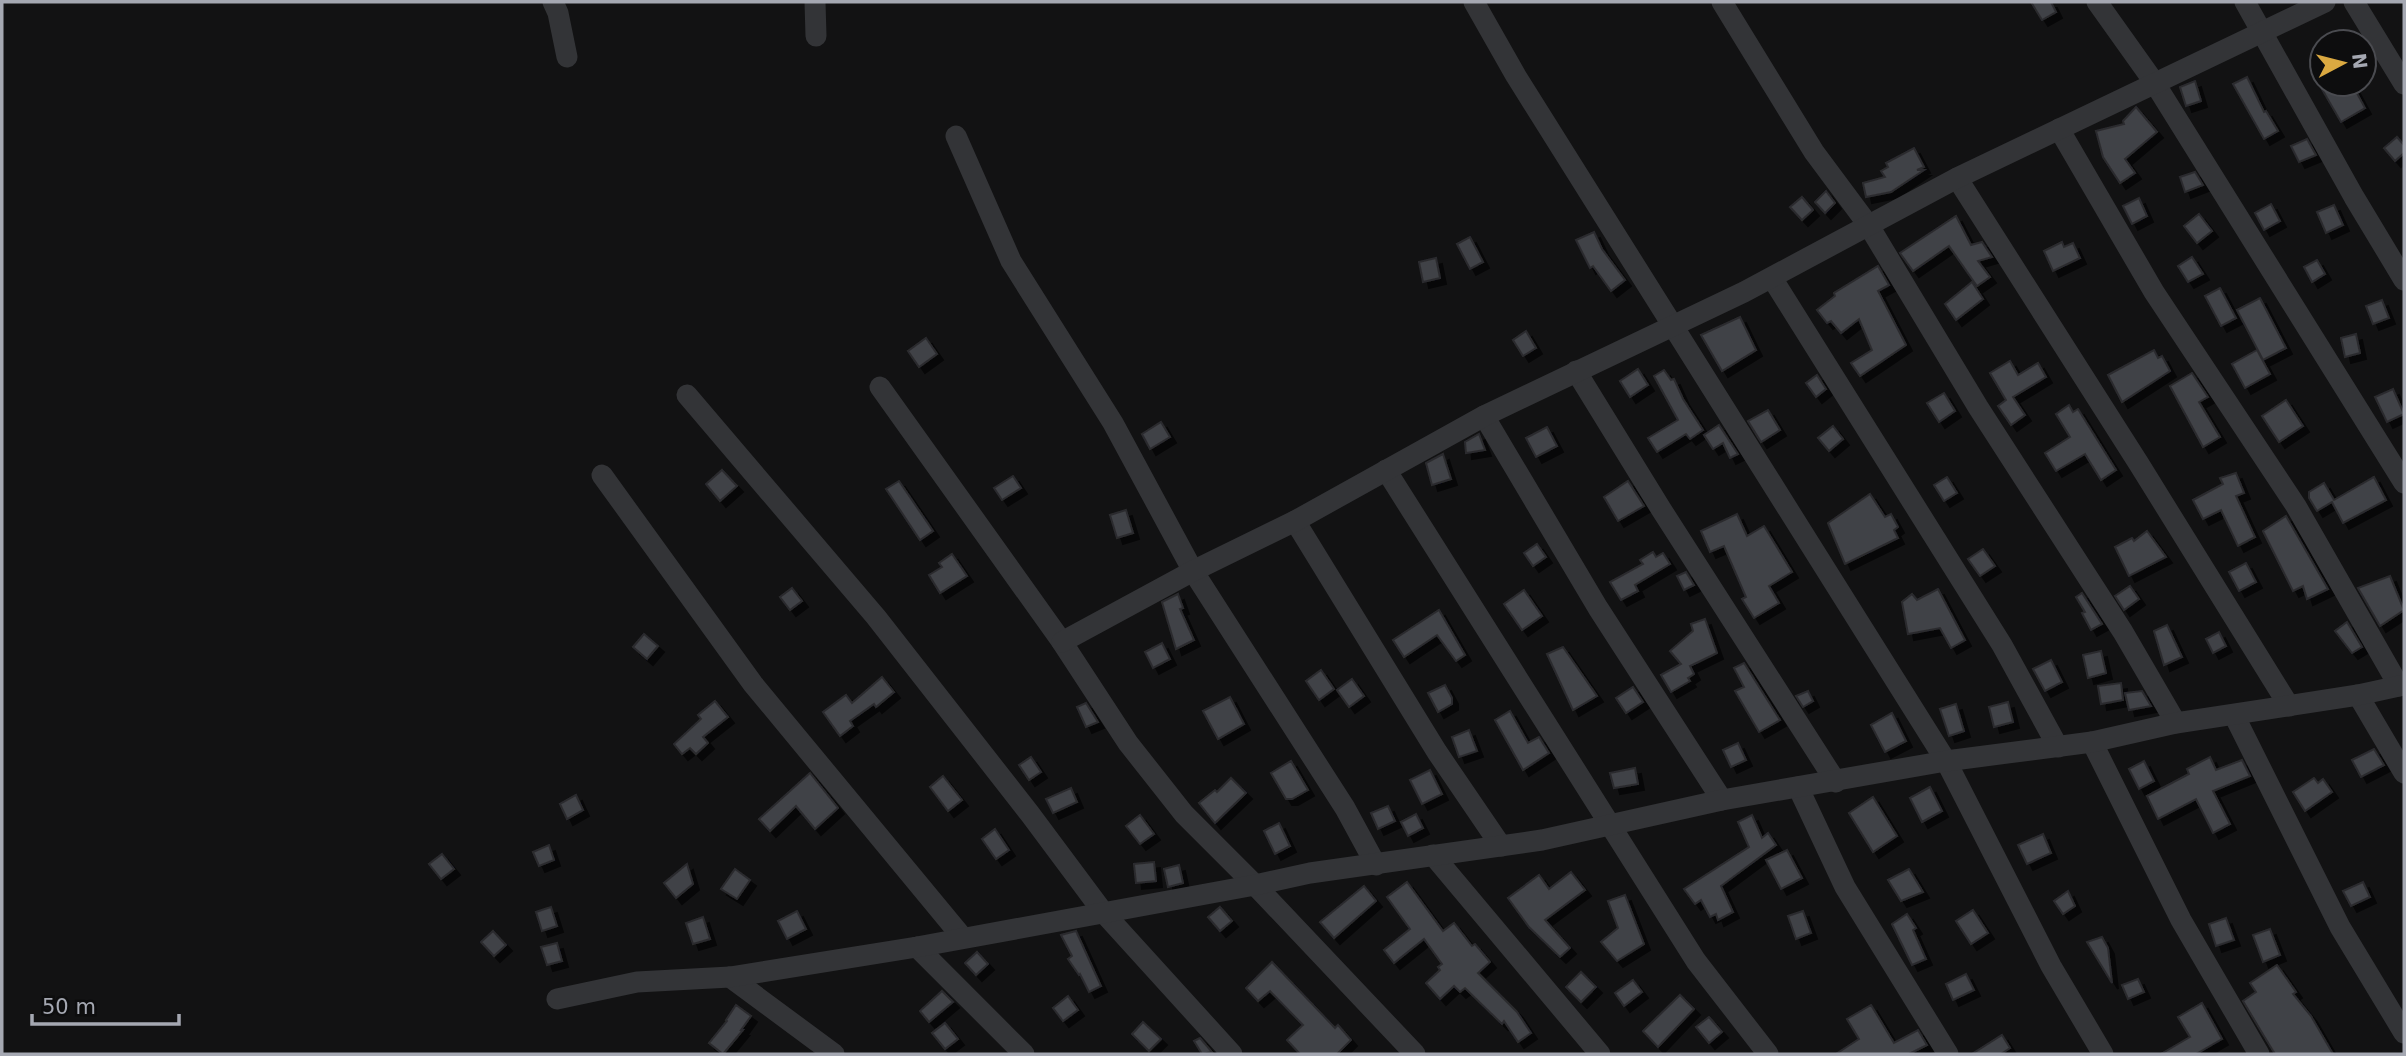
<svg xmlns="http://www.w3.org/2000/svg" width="2406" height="1056" font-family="'DejaVu Sans',sans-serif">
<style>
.building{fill:#414246;stroke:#2c2c2f;stroke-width:2;filter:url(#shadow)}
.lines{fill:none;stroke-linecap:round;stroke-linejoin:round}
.street{stroke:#333437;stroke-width:21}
</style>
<defs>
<filter id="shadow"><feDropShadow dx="6" dy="6" stdDeviation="0" flood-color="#0009"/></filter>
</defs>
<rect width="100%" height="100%" fill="#121213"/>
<!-- building -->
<g class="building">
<polygon points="2031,2 2051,2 2056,12 2042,20"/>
<polygon points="2247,77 2264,112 2266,111 2278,131 2264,139 2233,84"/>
<polygon points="2195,81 2201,101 2186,106 2180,87"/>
<polygon points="2319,84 2352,84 2365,108 2341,122"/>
<polygon points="2136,107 2157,132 2125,159 2135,173 2120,183 2103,157 2096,131 2124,124 2123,121"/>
<polygon points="2397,137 2404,145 2404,153 2395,161 2384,148"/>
<polygon points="2307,139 2316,155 2299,162 2291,146"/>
<polygon points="1914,148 1924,167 1917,170 1924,170 1891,192 1866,197 1863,183 1885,177 1881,171 1888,167 1886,163"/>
<polygon points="2195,172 2203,185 2185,192 2180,177"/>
<polygon points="1826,191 1835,203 1825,213 1815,202"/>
<polygon points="1802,197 1813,210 1802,220 1790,207"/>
<polygon points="2139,198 2147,216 2132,224 2123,206"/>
<polygon points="2271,204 2280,221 2264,230 2255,213"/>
<polygon points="2334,205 2343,225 2326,233 2317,212"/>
<polygon points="2199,214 2212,231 2197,243 2184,226"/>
<polygon points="1956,216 1971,245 1982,242 1992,257 1978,261 1990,277 1977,286 1949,246 1913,271 1900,253"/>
<polygon points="1594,232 1602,249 1625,280 1611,291 1593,266 1590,268 1576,240"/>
<polygon points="1470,237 1483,262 1470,269 1457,244"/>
<polygon points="2062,242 2064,247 2073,243 2080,258 2053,271 2044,251"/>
<polygon points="2192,257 2203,274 2188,282 2178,266"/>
<polygon points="1436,258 1440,278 1423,282 1419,262"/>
<polygon points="2317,260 2325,274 2312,282 2304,267"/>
<polygon points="1878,266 1889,285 1878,291 1906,345 1860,376 1851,363 1872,350 1859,319 1841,333 1831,321 1827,323 1817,310 1835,296 1834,293"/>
<polygon points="1972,282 1983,299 1956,320 1945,304"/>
<polygon points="2220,288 2236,318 2221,326 2205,296"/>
<polygon points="2260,298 2286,348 2263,360 2237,310"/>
<polygon points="2382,300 2389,318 2373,324 2366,306"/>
<polygon points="1740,317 1756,350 1722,371 1701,335"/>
<polygon points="1526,331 1536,348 1523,356 1513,340"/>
<polygon points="2356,334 2360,353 2345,357 2341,338"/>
<polygon points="926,338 937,354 919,367 908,351"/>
<polygon points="2154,350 2158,358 2162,356 2170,371 2122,402 2108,375"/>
<polygon points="2257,350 2270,374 2245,388 2232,364"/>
<polygon points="2010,361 2018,375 2038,363 2046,377 2013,397 2025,415 2011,425 1998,406 2006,400 1990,373"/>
<polygon points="1638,369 1648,385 1630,397 1620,381"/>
<polygon points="1664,370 1671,380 1674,379 1683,399 1703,430 1690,439 1686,434 1657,452 1648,438 1678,420 1654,376"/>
<polygon points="2192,373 2208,397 2199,402 2220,437 2203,447 2170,386"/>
<polygon points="1817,375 1826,389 1816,397 1806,383"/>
<polygon points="2393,389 2404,414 2387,422 2375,397"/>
<polygon points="1944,393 1955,411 1939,422 1927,403"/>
<polygon points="2286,400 2303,426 2279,442 2262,416"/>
<polygon points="2069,405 2073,412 2078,409 2116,470 2101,480 2085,454 2056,471 2045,453 2070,437 2056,414"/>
<polygon points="1768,410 1780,430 1761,442 1748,421"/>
<polygon points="1161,422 1170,437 1150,449 1142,434"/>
<polygon points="1719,425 1738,454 1730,458 1723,443 1713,449 1704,435"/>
<polygon points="1833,426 1843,439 1829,451 1818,438"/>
<polygon points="1547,427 1557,446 1536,457 1526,438"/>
<polygon points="1479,434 1485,450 1466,453 1465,442"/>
<polygon points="1443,454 1451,479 1432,485 1426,463"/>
<polygon points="722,470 737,486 720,501 706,484"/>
<polygon points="2236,473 2244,493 2236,496 2255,537 2238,546 2221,510 2203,519 2193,500 2223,484 2220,478"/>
<polygon points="1013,476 1021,488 1002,500 994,488"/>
<polygon points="1947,477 1957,493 1944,501 1934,485"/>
<polygon points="2374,477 2386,500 2343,523 2332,502 2317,511 2309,498 2309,492 2324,483 2334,500"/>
<polygon points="899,481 933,531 920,540 886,489"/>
<polygon points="1628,481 1644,506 1618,521 1604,497"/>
<polygon points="1870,494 1885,517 1891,514 1898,527 1894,530 1898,538 1845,564 1828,523"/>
<polygon points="1126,510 1133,533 1117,538 1110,515"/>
<polygon points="1737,514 1747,536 1764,526 1792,572 1769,586 1779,603 1754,618 1742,599 1746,597 1724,546 1710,552 1701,531"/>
<polygon points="2286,516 2328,589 2307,599 2303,586 2293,591 2263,531"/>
<polygon points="2147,531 2166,557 2129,576 2115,547 2132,538 2134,541"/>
<polygon points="1537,544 1546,557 1533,566 1524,553"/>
<polygon points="1983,549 1995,566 1980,576 1968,559"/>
<polygon points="1653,552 1656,557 1663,553 1670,564 1635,585 1638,591 1621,600 1610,582 1643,564 1640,560"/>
<polygon points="952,554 967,576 940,593 929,575 942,567 939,563"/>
<polygon points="2246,563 2256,582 2239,591 2229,572"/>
<polygon points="1686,572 1694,585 1684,590 1677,576"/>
<polygon points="2390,576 2404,610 2380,626 2358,588"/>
<polygon points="2130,586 2139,599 2124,610 2115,596"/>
<polygon points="792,588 802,601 790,610 780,597"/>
<polygon points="1938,589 1965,640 1951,648 1940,628 1908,634 1902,602 1912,594 1917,600"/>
<polygon points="1524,590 1542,616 1522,630 1504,604"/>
<polygon points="2082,593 2102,624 2091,630 2082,613 2085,612 2076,597"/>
<polygon points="1178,594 1183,608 1180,609 1194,640 1176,649 1162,602"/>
<polygon points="1439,610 1465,655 1456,661 1437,635 1404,657 1393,640"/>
<polygon points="1705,619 1717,653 1690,666 1694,674 1688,678 1690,681 1671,692 1661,675 1681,664 1670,651 1693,631 1691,624"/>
<polygon points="2347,622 2362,647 2352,653 2335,631"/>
<polygon points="2167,625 2182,657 2164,665 2154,631"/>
<polygon points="2219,632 2226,646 2213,653 2206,639"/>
<polygon points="644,634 658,646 647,659 633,647"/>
<polygon points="1162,643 1170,659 1153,668 1145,652"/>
<polygon points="1563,647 1597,696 1573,710 1547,654"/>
<polygon points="2101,651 2106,673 2088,678 2083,655"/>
<polygon points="2051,660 2062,682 2045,691 2033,669"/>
<polygon points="1744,663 1780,720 1759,732 1735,691 1744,687 1734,668"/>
<polygon points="1321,670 1334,689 1319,700 1306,681"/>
<polygon points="882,677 894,692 876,707 874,704 850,721 853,726 840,736 823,712 846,695 852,703"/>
<polygon points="1352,679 1364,696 1349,707 1337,690"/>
<polygon points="2121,683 2123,700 2101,704 2098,686"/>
<polygon points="1445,685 1452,698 1452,704 1438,712 1428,693"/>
<polygon points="1633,687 1643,702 1626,713 1616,698"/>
<polygon points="1808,691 1813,701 1803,707 1796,696"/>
<polygon points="2142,691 2151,706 2129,710 2125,693"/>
<polygon points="1230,697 1244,724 1218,739 1203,711"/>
<polygon points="715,701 728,717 703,737 708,743 696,754 690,748 682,754 674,744 701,719 698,715"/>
<polygon points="2008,702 2013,722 1994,727 1989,707"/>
<polygon points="1086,703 1098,722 1086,727 1077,707"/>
<polygon points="1956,704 1964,731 1949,736 1940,709"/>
<polygon points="1510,711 1528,743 1539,737 1549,753 1523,770 1495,720"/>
<polygon points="1892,713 1906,741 1885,752 1871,725"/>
<polygon points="1469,730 1477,751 1459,757 1452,737"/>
<polygon points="1738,743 1746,760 1731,767 1723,750"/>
<polygon points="2374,749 2384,765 2361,777 2352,760"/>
<polygon points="1031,757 1041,772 1029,780 1019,765"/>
<polygon points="2210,757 2216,770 2242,760 2250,776 2213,791 2230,824 2213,833 2196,799 2158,819 2147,796 2189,774 2187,769"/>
<polygon points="1291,761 1308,790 1292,799 1286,799 1271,773"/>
<polygon points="2144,761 2154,781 2139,789 2129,769"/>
<polygon points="1635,768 1638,784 1614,788 1610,773"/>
<polygon points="1430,770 1442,794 1422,804 1410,780"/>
<polygon points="810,773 838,808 815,829 796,806 770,831 759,819"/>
<polygon points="943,776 962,800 948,811 930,787"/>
<polygon points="1231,778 1246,793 1215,823 1199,803 1215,790 1217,792"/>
<polygon points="2314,778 2318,783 2323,779 2332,792 2305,811 2293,792"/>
<polygon points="1930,787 1942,811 1922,822 1910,798"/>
<polygon points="1071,788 1077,802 1053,813 1046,799"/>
<polygon points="576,795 583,810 567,819 560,804"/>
<polygon points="1873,797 1897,836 1873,852 1849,813"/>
<polygon points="1388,806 1395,821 1378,829 1371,813"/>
<polygon points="1416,814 1423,828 1408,836 1401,822"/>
<polygon points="1140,815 1154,834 1140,844 1126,826"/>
<polygon points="1752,815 1762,838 1768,833 1776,845 1721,886 1733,912 1718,920 1716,914 1710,917 1701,900 1695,904 1684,889 1749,847 1738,822"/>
<polygon points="1279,823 1290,846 1275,854 1264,831"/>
<polygon points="995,829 1009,850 996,859 982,839"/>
<polygon points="2043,834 2051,853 2027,864 2018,845"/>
<polygon points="549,845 554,860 539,866 533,852"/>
<polygon points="1787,850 1802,878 1781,889 1766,860"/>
<polygon points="442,854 454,869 441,879 429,864"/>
<polygon points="1154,862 1156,881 1136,883 1134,864"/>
<polygon points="687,864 693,884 676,898 664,883"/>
<polygon points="1179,865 1183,883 1168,887 1164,869"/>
<polygon points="735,869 750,880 737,899 721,889"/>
<polygon points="1909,869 1923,892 1901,901 1888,880"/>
<polygon points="1571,872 1585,890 1545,920 1570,948 1560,957 1529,927 1508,898 1539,875 1549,889"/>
<polygon points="1407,882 1443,931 1454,923 1472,946 1475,944 1490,962 1478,973 1517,1012 1531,1033 1518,1042 1504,1021 1502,1024 1465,988 1460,992 1454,986 1440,999 1426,983 1440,970 1438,967 1442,964 1424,939 1394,963 1384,950 1410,929 1387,897"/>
<polygon points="2363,882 2370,897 2351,906 2343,891"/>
<polygon points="1364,886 1376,901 1334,938 1320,922"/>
<polygon points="2068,891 2075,906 2063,914 2054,901"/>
<polygon points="1625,895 1644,944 1617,961 1601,942 1618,928 1608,901"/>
<polygon points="551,907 557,926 542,931 536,912"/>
<polygon points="1220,907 1232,921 1220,931 1208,917"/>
<polygon points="1973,910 1988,933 1971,944 1956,921"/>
<polygon points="797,911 806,929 787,939 778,921"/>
<polygon points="1803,911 1811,933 1796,939 1788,916"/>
<polygon points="1907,914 1916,928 1913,930 1926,959 1912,965 1892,924"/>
<polygon points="703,917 710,939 693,944 686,923"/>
<polygon points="2226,918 2234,940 2216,946 2209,924"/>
<polygon points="2270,929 2280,955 2263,962 2253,935"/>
<polygon points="493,931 506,945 494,956 481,942"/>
<polygon points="1076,931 1101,986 1089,992 1080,974 1079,975 1068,959 1072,956 1061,935"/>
<polygon points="2102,937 2108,948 2112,983 2087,942"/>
<polygon points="557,943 562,961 547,965 541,947"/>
<polygon points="977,952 988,964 976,975 965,963"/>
<polygon points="1272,962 1335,1028 1338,1025 1351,1040 1337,1054 1300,1054 1287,1040 1303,1025 1270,991 1258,1001 1246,988"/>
<polygon points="2277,965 2296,992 2293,994 2311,1016 2333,1054 2275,1054 2264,1036 2243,1001 2256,992 2250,983"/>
<polygon points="1581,972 1596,987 1581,1002 1566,987"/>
<polygon points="1966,974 1974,990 1953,1000 1946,984"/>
<polygon points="2138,979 2144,992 2128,999 2122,985"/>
<polygon points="1633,980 1642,992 1624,1006 1615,993"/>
<polygon points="942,991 953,1002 929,1022 920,1011"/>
<polygon points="1680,995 1694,1009 1658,1047 1643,1031"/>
<polygon points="1068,996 1078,1010 1063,1021 1053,1008"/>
<polygon points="2202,1003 2222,1039 2196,1054 2161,1054 2190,1037 2178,1017"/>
<polygon points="736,1005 751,1016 741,1030 743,1030 723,1054 709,1043 727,1021 726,1020"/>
<polygon points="1871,1005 1894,1043 1918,1030 1927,1045 1909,1054 1836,1054 1859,1039 1847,1019"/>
<polygon points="1709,1017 1722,1032 1709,1043 1696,1027"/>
<polygon points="1143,1022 1161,1039 1149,1051 1132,1034"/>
<polygon points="945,1023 958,1039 945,1049 932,1033"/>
<polygon points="2002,1035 2010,1048 2001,1054 1972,1054"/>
<polygon points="1200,1038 1212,1052 1202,1054 1194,1041"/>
</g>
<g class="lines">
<!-- street -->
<g class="street">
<polyline points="553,2 558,13 567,57"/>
<polyline points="815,2 816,36"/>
<polyline points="1474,2 1516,76 1946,761 2051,966 2103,1054"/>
<polyline points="1722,2 1814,152 1869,226 1978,407 2123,632 2176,723"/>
<polyline points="2097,2 2154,82 2404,483"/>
<polyline points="2245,2 2354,197 2404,280"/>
<polyline points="2354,2 2404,84"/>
<polyline points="2059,129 2154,292 2296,506 2399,686"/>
<polyline points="956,136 1011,261 1113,423 1193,571 1345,808 1376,865"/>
<polyline points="1957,178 2139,464 2289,706"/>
<polyline points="1772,278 2002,645 2058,747"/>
<polyline points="1576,371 1661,509 1836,782"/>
<polyline points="880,387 1062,642 1128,743 1184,814 1255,885 1415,1054"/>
<polyline points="687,395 876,617 1030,814 1103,912 1232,1054"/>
<polyline points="1484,416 1598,608 1722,800"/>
<polyline points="1386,470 1696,961 1768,1054"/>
<polyline points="602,475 753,684 963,938"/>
<polyline points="1295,521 1437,752 1501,846"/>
<polyline points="1062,642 1193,571 1295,521 1484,416 1744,292 1957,178 2325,2"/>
<polyline points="2358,695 2404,773"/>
<polyline points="2234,715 2340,927 2404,1033"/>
<polyline points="2092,742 2181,920 2259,1054"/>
<polyline points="1798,787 1845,887 1948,1054"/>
<polyline points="1433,855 1600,1054"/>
<polyline points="917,947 1024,1054"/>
<polyline points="730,977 834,1054"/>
<polyline points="557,999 637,982 730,977 917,947 1255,885 1310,873 1542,840 1722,800 1946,761 2092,742 2176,723 2358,695 2404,685"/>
</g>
</g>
<!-- border -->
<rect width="2406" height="1056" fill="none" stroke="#a5a8b2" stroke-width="7"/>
<!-- north arrow -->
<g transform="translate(2343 63) rotate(83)"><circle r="33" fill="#0d0d0e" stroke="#4a4b50" stroke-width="2"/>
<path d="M0-5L12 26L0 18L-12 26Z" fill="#dba941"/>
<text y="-10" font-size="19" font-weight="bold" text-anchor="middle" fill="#a5a8b2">N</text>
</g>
<!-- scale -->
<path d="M32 1014v10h147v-10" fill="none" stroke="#a5a8b2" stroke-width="3.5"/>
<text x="42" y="1014" font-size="21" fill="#a5a8b2" stroke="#0d0d0e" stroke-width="5" paint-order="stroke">50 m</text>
</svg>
